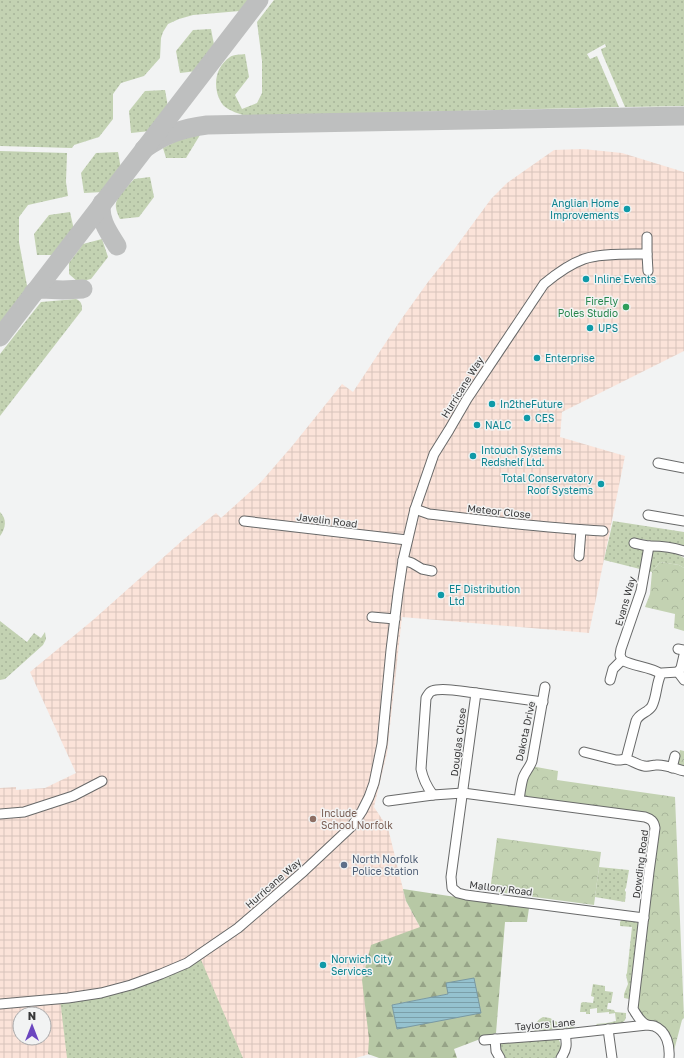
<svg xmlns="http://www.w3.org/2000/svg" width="684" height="1058" font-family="'Golos Text',sans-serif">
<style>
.industrial{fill:url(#industrial-grid);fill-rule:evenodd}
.grass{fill:url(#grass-dots)}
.forest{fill:url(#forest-firs);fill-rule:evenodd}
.park{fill:url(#park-crowns)}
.water{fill:url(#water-rules);stroke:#7999a2}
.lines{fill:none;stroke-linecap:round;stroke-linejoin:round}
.taxiway{stroke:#bebfbf;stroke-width:19}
.minor-casing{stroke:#686969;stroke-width:11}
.minor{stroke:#fff;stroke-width:9}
.culture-dot{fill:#0f9aa8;stroke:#f2f3f3;stroke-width:1.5}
.leisure-dot{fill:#2e9e5b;stroke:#f2f3f3;stroke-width:1.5}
.education-dot{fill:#8d6e63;stroke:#f2f3f3;stroke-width:1.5}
.service-dot{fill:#5c6f8a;stroke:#f2f3f3;stroke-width:1.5}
.labels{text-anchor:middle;stroke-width:3;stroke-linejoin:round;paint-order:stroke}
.culture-label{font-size:10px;fill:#0d838f;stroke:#f2f3f3;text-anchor:start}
.leisure-label{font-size:10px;fill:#27864d;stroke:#f2f3f3;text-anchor:end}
.street-label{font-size:10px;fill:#383839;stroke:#f2f3f3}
.education-label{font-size:10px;fill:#785e54;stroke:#f2f3f3;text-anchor:start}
.service-label{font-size:10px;fill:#4e5e75;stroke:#f2f3f3;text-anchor:start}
</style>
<defs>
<pattern id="industrial-grid" width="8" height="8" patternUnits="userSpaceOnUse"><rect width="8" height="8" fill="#fbe3d9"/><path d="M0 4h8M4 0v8" fill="none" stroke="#d8c4bb"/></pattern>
<pattern id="grass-dots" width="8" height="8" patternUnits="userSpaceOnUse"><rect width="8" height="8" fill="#c3d2b2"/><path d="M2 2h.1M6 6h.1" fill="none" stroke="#a8b59a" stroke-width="1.8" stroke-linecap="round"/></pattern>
<pattern id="forest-firs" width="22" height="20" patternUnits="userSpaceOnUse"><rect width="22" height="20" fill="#b7c8a5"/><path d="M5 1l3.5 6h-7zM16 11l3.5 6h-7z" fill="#96a387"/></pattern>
<pattern id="park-crowns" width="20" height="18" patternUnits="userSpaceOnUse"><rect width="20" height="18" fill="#c3d2b2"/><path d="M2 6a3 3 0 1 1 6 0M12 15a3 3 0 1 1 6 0" fill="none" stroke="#a8b59a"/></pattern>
<pattern id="water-rules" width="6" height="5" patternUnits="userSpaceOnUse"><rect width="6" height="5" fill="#95c2cf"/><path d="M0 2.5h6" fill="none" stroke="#7b9fa9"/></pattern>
</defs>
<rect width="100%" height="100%" fill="#f2f3f3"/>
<!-- industrial -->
<path class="industrial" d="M583 149 622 153 684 172V351L562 412 560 437 625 456 589 633 402 617 387 753 374 807 388 828 406 901 428 942 370 988 386 1049 356 1058H0V788L16 787V790L45 788 76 773 30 672 93 620 184 539 216 513 221 518 261 482 293 445 342 384 353 392 400 321 428 282 455 248 491 199 507 183 554 150ZM20 1014H44V1038H20Z"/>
<!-- grass -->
<g class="grass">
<polygon points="0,0 251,0 248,4 240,11 193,15 179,19 168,24 163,32 161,38 160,58 144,76 121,83 113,94 113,119 99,137 74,145 72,148 0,146"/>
<path d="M274 0H684V106L625 107 602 53 601 49 606 47 605 44 587 54 590 59 597 56 619 107 247 116C239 114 230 111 224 106 221 103 218 97 217 92 214 79 218 65 230 57 234 54 241 55 245 54L249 77 235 95 242 109 257 103 262 93V61L257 22Z"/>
<polygon points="211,29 215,50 197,71 180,73 176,51 193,30"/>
<polygon points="165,90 168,107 150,131 131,133 129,111 145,91"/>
<polygon points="189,135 200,135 186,158 166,158 163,148"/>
<polygon points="0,151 67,153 66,182 68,196 28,205 19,217 19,242 28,291 0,326"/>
<polygon points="118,152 121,169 103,192 84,193 81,173 96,153"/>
<path d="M150 177 154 197 139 217 120 219C118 215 115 208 116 203 117 196 129 185 134 179Z"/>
<polygon points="70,212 74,230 54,255 37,255 34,234 49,215"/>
<polygon points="102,239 108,257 91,279 78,282 69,274 69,263 83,244"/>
<path d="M76 299C81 301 82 304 82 310L0 416V354L41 302Z"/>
<path d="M0 512C7 519 6 528 0 536Z"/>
<polygon points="613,521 684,532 684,546 634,538 634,543 640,546 644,550 640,569 604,560"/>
<polygon points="666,548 684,558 684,568 679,565 660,562 652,572 646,571 649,550"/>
<polygon points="0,621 27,642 34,633 41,638 45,632 46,639 43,645 5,679 0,680"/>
<polygon points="599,867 629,870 626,888 625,889 625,891 626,892 625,902 595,897"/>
<polygon points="623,918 633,918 638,923 629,999 624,998 624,994 628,984 626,975 627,973 632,927 620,926 620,922"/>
<polygon points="199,955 243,1058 67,1058 60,999 101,993"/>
<path d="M593 984 605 986V991L613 992 611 1003H608L607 1009 614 1010 615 1012 626 1013C626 1018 626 1021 621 1023L597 1025 596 1024 607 1023 616 1021 615 1013 609 1014V1012L597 1013V1008L590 1009V1014H586V1012H580L581 1003 583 1002 593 1003 594 997 591 996Z"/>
<path d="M543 1017 550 1018 559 1023 562 1020 575 1022V1026L573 1029 566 1028 534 1031C534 1025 538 1019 543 1017Z"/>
<polygon points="557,1037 560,1042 562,1050 555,1058 501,1058 498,1052 500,1043"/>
</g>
<!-- forest -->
<path class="forest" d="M403 889 529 908 527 922H505L496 1033 454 1049 457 1058H379L368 1054 369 1039 362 980 371 945 420 927 406 901ZM448 994 397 1029V1028L392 1005Z"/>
<!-- park -->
<g class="park">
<polygon points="660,562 679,565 684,568 684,631 674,628 675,614 645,607 650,594 652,572"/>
<polygon points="680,750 684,751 684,766 677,764"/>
<polygon points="531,766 558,771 557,780 675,797 684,1018 682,1020 672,1058 669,1048 652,1026 633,1009 654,823 519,800"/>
<polygon points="497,838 601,852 594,905 490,891"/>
</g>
<!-- water -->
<polygon class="water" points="474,978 481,1013 397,1029 392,1005 448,994 446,983"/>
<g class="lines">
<!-- taxiway -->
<g class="taxiway">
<path d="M144 149C164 135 182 128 207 125L684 116"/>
<path d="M102 203C98 218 109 233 117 246"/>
<polyline points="33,293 38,289 41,289 63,290 83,289"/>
<polyline points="0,337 259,0"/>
</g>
<defs>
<g id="minor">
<polyline points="647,254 648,271"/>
<polyline points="658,463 684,468"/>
<path d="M415 509 429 514C487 521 544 528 603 531"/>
<polyline points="648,515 684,521"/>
<polyline points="244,521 407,540"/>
<path d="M634 543C639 544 646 546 650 546 661 546 673 547 684 551"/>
<path d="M649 546 641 591 621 649 620 655 622 660C634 667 650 666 661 674"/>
<polyline points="579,556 581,530"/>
<polyline points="403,560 412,563 422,569 432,571"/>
<polyline points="372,617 395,619"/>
<polyline points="678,649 684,650"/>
<path d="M678 672 662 673 661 674C656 684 657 696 652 706 648 713 639 713 636 721L626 759C633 761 637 765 644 766 649 767 652 765 656 765 665 764 676 769 684 771"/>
<polyline points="678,672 681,668 684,655"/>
<polyline points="678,672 684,680"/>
<polyline points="610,680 613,669 622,660"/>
<polyline points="476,693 543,702"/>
<polyline points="584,752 616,760 620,760 626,759"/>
<polyline points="672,768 675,756"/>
<path d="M433 795C427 787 423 779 421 769L426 698C428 695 429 692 432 691 442 687 465 692 476 693L451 877 452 888 458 893 466 895 644 918"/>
<path d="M519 800C520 793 521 785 523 778 525 772 530 767 532 761L545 687"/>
<path d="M388 801 433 795 463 793 645 817C651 819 654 821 655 828L649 872 633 1009C637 1015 639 1020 645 1024 648 1026 651 1025 654 1026 667 1031 670 1046 669 1058"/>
<polyline points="0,814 24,812 73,796 102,781"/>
<path d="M0 1004 68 998 101 993 131 985 161 974 187 963 238 928 304 871 352 826 362 811 369 797 374 783 382 744 391 650 398 593 403 560 415 509 434 454 449 430 467 399 544 284C556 274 570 264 584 259 601 253 629 254 647 254V237"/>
<polyline points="608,1029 612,1058"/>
<polyline points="495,1039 496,1051 500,1058"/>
<polyline points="484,1040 565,1034 647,1025"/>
<path d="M561 1058C567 1049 567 1044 565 1034"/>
</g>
</defs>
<!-- minor casing -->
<use href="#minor" class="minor-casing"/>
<!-- minor -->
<use href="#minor" class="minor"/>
</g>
<!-- markers -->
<g class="culture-dot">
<circle cx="627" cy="209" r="4"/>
<circle cx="586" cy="279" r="4"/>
<circle cx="590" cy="328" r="4"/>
<circle cx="537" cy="358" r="4"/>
<circle cx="492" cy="404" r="4"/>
<circle cx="527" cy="418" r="4"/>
<circle cx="477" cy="425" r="4"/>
<circle cx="473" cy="456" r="4"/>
<circle cx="601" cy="484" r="4"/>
<circle cx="441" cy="595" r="4"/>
<circle cx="323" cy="965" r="4"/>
</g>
<circle class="leisure-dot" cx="626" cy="307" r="4"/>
<circle class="education-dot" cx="313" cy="819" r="4"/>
<circle class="service-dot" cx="344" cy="865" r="4"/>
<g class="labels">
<!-- culture labels -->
<g class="culture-label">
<text x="619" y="207" text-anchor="end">Anglian Home<tspan x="619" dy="12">Improvements</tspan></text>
<text x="594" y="283">Inline Events</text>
<text x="598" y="332">UPS</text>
<text x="545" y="362">Enterprise</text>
<text x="500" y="408">In2theFuture</text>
<text x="535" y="422">CES</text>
<text x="485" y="429">NALC</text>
<text x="481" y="454">Intouch Systems<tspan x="481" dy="12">Redshelf Ltd.</tspan></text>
<text x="593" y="482" text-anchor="end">Total Conservatory<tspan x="593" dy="12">Roof Systems</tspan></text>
<text x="449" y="593">EF Distribution<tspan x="449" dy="12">Ltd</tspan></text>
<text x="331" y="963">Norwich City<tspan x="331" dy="12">Services</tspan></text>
</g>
<!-- leisure labels -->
<g class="leisure-label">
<text x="618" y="305">FireFly<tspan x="618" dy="12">Poles Studio</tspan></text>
</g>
<!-- street labels -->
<g class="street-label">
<text transform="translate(462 387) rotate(-58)" y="4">Hurricane Way</text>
<text transform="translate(499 511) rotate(6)" y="4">Meteor Close</text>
<text transform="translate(327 520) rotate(7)" y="4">Javelin Road</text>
<text transform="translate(625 601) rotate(-74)" y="4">Evans Way</text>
<text transform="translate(525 731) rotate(-78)" y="4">Dakota Drive</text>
<text transform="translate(458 742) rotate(-83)" y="4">Douglas Close</text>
<text transform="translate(640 864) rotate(-83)" y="4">Dowding Road</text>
<text transform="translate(273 883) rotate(-41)" y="4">Hurricane Way</text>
<text transform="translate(501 888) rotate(7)" y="4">Mallory Road</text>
<text transform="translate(545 1024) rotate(-5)" y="4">Taylors Lane</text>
</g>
<!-- education labels -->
<g class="education-label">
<text x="321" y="817">Include<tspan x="321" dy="12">School Norfolk</tspan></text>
</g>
<!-- service labels -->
<g class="service-label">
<text x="352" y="863">North Norfolk<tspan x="352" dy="12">Police Station</tspan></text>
</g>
</g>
<!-- north arrow -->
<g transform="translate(32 1026)"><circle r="19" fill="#f2f3f3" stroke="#a8a8a9"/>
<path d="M0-3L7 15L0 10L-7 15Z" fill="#6b46bf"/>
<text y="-6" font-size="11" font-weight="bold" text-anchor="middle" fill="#383839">N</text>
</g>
</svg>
